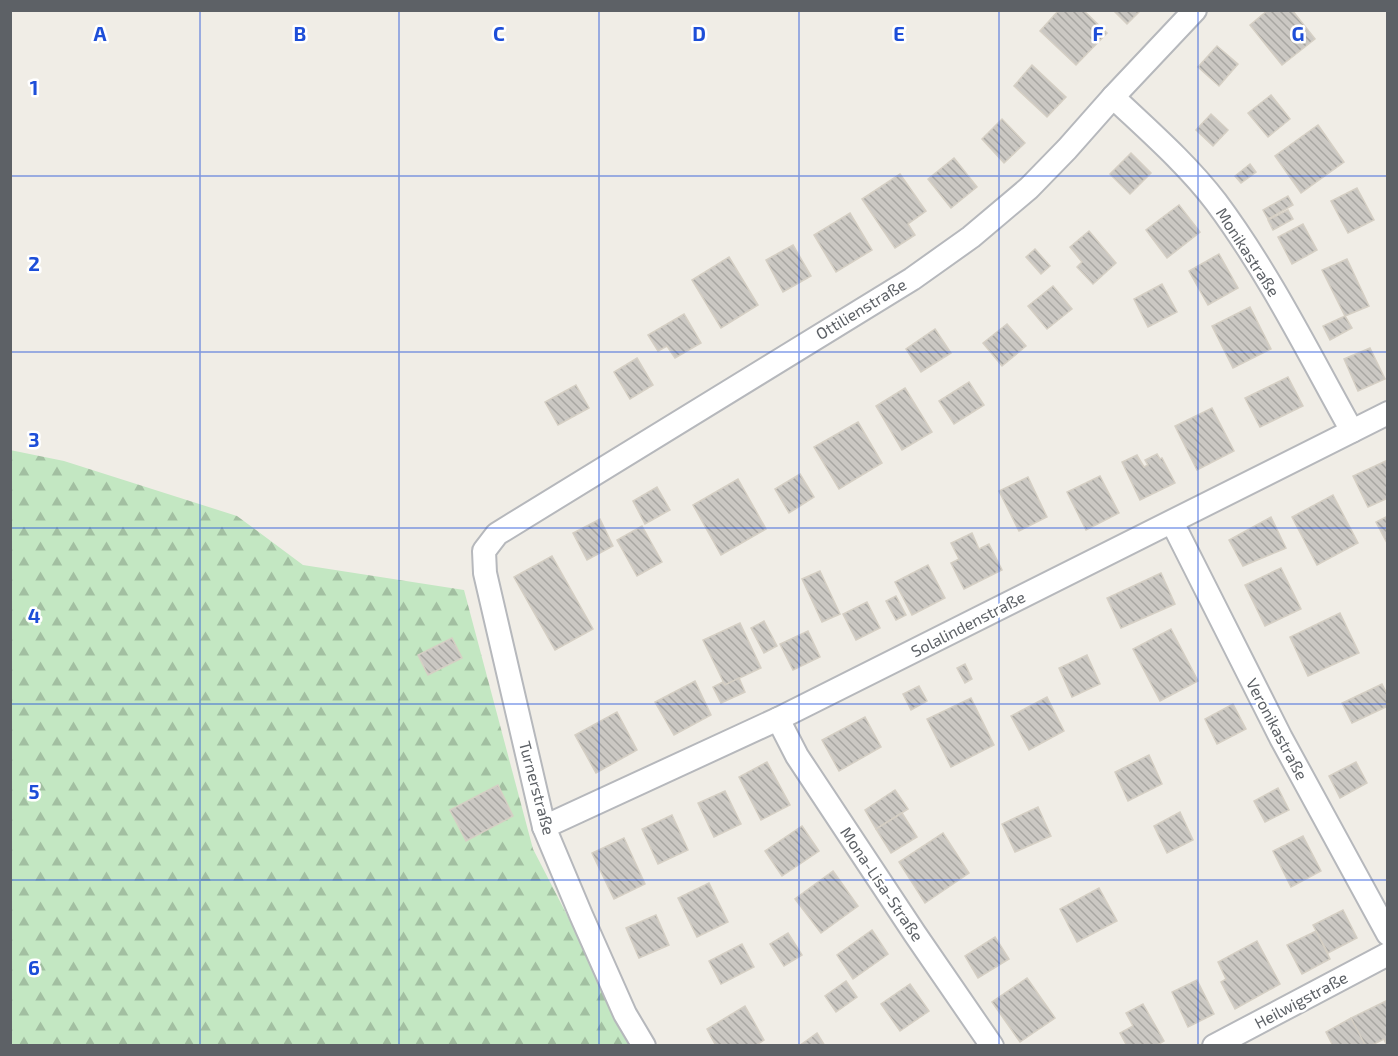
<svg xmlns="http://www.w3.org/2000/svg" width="1398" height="1056" font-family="'Exo 2',sans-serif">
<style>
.forest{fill:url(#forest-firs)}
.building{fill:url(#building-back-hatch);stroke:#d5cfc4;stroke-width:1.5}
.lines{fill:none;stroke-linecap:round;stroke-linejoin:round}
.minor-casing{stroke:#b6b8bc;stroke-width:26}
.minor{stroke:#fff;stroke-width:22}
.grid{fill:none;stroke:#1d4ed8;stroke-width:1.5;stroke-opacity:0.55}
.labels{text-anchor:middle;stroke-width:5;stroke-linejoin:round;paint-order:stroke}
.street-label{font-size:16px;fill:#5d6166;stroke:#fff}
.grid-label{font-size:20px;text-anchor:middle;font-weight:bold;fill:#1d4ed8;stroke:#fff;stroke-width:5;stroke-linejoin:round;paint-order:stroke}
</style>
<defs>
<pattern id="forest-firs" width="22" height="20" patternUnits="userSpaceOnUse" patternTransform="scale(1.5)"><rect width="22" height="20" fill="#c3e7c2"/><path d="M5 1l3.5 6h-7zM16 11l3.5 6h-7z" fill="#a2bfa1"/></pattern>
<pattern id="building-back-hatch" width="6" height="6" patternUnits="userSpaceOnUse" patternTransform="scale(1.5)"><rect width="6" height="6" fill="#cbc8c3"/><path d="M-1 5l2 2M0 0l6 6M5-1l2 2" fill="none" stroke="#a8a6a2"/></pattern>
</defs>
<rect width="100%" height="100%" fill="#f0ede6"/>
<!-- forest -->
<polygon class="forest" points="10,450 64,461 237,516 303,565 464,590 533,849 634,1045 11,1045"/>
<!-- building -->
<g class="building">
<polygon points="1059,10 1083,10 1107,33 1076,65 1040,31"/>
<polygon points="1113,10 1141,10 1127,24"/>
<polygon points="1268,10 1292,10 1315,39 1282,65 1250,25"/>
<polygon points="1217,46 1238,64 1219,86 1198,67"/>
<polygon points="1032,65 1066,97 1047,117 1014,86"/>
<polygon points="1271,95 1290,119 1268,137 1248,113"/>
<polygon points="1211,114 1228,130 1213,146 1196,130"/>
<polygon points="1002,119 1025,143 1004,163 982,139"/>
<polygon points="1318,125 1344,162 1301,193 1275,156"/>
<polygon points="1131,153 1151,173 1130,194 1110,174"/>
<polygon points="954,158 977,187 951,208 928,179"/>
<polygon points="1250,164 1256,172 1241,183 1235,176"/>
<polygon points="900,174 926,211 908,224 915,235 895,248 862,199"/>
<polygon points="1357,188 1374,220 1348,233 1331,201"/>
<polygon points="1288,196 1293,205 1268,219 1263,210"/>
<polygon points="1179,205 1200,232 1167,258 1146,230"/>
<polygon points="1288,210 1293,219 1273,230 1268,220"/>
<polygon points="850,213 872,250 836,272 814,235"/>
<polygon points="1303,224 1317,250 1292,264 1278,237"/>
<polygon points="1089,231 1116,263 1093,284 1077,267 1082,262 1070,247"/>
<polygon points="793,245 811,276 783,292 766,260"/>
<polygon points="1035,249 1050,266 1041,274 1026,257"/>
<polygon points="1219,254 1238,288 1208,305 1189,271"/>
<polygon points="729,257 758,305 721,328 692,280"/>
<polygon points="1347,259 1369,306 1345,316 1322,270"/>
<polygon points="1162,284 1177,312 1148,327 1134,299"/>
<polygon points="1053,286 1072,309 1047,329 1028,306"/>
<polygon points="1250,307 1271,349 1233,368 1212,326"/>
<polygon points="684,314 701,343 675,358 667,346 658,351 648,335"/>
<polygon points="1345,316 1352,328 1330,340 1323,326"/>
<polygon points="1007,324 1026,346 1002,366 983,343"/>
<polygon points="935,329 951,353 921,372 906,349"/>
<polygon points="1370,348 1385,379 1358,391 1344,359"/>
<polygon points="637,358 653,385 630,399 614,372"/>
<polygon points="1288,377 1303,406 1260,427 1245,398"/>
<polygon points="969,382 984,405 954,424 939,401"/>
<polygon points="576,385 589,408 558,425 545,402"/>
<polygon points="905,388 932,432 902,450 876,406"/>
<polygon points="1212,408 1234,451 1197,470 1175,426"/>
<polygon points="858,422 882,463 839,489 814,447"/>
<polygon points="1157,454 1160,459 1162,458 1175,483 1140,500 1122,462 1137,455 1144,467 1148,465 1145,460"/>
<polygon points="1388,460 1388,498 1368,507 1353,476"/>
<polygon points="800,474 814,497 789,513 775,489"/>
<polygon points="1100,476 1119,513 1086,530 1067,492"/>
<polygon points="1028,477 1047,517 1019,531 999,491"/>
<polygon points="738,479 766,529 721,555 693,505"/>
<polygon points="657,487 670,510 645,524 633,501"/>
<polygon points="1333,495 1358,543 1317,565 1292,517"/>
<polygon points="1388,516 1388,545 1376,522"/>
<polygon points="1271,517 1286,548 1243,566 1229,540"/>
<polygon points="600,519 613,546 587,560 573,533"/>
<polygon points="642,526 662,562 637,576 617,540"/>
<polygon points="972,533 979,549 989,544 1002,570 964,589 951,563 959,559 951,543"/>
<polygon points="552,556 593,629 555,650 514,577"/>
<polygon points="928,565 945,598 912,615 895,582"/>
<polygon points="1281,568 1301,609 1265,626 1245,585"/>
<polygon points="820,571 840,614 822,622 802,579"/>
<polygon points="1161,573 1175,604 1121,628 1107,598"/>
<polygon points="896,596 906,615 896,620 886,601"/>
<polygon points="867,602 880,628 856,640 843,614"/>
<polygon points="1340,613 1359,653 1308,676 1290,637"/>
<polygon points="764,621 777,646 764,653 751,628"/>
<polygon points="740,623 761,668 725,685 703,640"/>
<polygon points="1171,629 1198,681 1160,701 1133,649"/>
<polygon points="808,631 820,657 793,670 780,644"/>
<polygon points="452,638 462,658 428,675 418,655"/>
<polygon points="1087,655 1100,684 1072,697 1059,668"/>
<polygon points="965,664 972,679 965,683 957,668"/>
<polygon points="739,678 745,692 721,703 713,687 723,682 725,685"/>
<polygon points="695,681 711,715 674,735 655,702"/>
<polygon points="1382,684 1388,696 1388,706 1352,723 1342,703"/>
<polygon points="919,686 927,701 911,710 903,694"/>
<polygon points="1047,697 1064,731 1029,750 1011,716"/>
<polygon points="971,698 994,745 951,767 927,719"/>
<polygon points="1233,704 1246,729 1217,744 1205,719"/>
<polygon points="617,712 637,750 596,773 575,735"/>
<polygon points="865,717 881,747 839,771 822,740"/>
<polygon points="1149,755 1162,784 1128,801 1115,772"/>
<polygon points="767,762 790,805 761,820 739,777"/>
<polygon points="1356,762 1367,783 1340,798 1329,776"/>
<polygon points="498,785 513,816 466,841 450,810"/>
<polygon points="1278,788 1289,810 1265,822 1254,801"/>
<polygon points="895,790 908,809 876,829 865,810"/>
<polygon points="725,791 741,824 714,837 698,803"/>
<polygon points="1038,807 1051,836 1015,852 1002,824"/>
<polygon points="1180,812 1193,840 1167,853 1154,826"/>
<polygon points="902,813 917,837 891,853 876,829"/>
<polygon points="672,815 688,850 658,864 642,829"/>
<polygon points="802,826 819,851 782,876 765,851"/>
<polygon points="943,833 969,873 925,903 899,862"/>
<polygon points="1303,836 1321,871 1291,887 1273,851"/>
<polygon points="624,838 645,884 614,899 592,853"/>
<polygon points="833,871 858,906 821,933 795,899"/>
<polygon points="709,883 728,922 697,937 678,898"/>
<polygon points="1099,888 1117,921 1077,942 1060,909"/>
<polygon points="1343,910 1357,938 1328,953 1313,925"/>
<polygon points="656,915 669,945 639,958 626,928"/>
<polygon points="872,930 888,954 853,979 837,955"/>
<polygon points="1316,931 1330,959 1302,974 1287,945"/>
<polygon points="788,933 802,955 784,966 770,944"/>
<polygon points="995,937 1009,959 978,978 965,956"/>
<polygon points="1257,941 1280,984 1235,1009 1221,982 1226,979 1218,962"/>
<polygon points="742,944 754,967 721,984 709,961"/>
<polygon points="1027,978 1055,1018 1020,1042 992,1002"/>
<polygon points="1197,980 1214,1014 1188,1027 1172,992"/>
<polygon points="846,981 857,997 836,1012 825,996"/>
<polygon points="910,984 929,1011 900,1031 881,1004"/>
<polygon points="1388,1000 1388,1044 1386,1044 1384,1039 1370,1046 1365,1046 1351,1018"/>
<polygon points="1143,1004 1164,1041 1156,1046 1127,1046 1120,1033 1133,1026 1126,1013"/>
<polygon points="745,1006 764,1040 755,1046 716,1046 707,1029"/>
<polygon points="1351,1018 1365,1045 1333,1046 1326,1032"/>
<polygon points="817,1033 825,1046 799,1046"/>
</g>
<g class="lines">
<defs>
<g id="minor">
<path d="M1113 97C1149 131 1186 163 1216 202 1269 273 1309 354 1352 431"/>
<polyline points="1172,522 1281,738 1388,934"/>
<polyline points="778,719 797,756 915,934 992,1046"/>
<polyline points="544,827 778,719 1388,413"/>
<polyline points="644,1046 625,1014 581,915 544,827 485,573 484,551 497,534 912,279 971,237 1029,188 1067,149 1113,97 1195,10"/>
<polyline points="1214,1046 1388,954"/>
</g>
</defs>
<!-- minor casing -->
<use href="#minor" class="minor-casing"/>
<!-- minor -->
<use href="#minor" class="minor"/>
</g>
<!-- grid -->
<path class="grid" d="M200 10V1046M399 10V1046M599 10V1046M799 10V1046M999 10V1046M1198 10V1046M10 176H1388M10 352H1388M10 528H1388M10 704H1388M10 880H1388"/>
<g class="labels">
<!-- street labels -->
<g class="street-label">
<text transform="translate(1248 252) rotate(57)" y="6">Monikastraße</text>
<text transform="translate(861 309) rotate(-31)" y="6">Ottilienstraße</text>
<text transform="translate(968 624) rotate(-27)" y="6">Solalindenstraße</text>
<text transform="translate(1277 729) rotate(62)" y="6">Veronikastraße</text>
<text transform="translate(537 788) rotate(75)" y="6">Turnerstraße</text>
<text transform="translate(882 884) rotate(56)" y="6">Mona-Lisa-Straße</text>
<text transform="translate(1301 1000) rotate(-28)" y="6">Heilwigstraße</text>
</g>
</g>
<g class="grid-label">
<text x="100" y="41">A</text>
<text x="300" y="41">B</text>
<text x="499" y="41">C</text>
<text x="699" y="41">D</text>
<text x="899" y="41">E</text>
<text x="1098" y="41">F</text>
<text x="1298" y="41">G</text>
<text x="34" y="95">1</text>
<text x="34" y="271">2</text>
<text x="34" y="447">3</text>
<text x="34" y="623">4</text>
<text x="34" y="799">5</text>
<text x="34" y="975">6</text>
</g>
<!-- border -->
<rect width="1398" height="1056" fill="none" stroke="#5d6166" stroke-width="24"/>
</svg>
